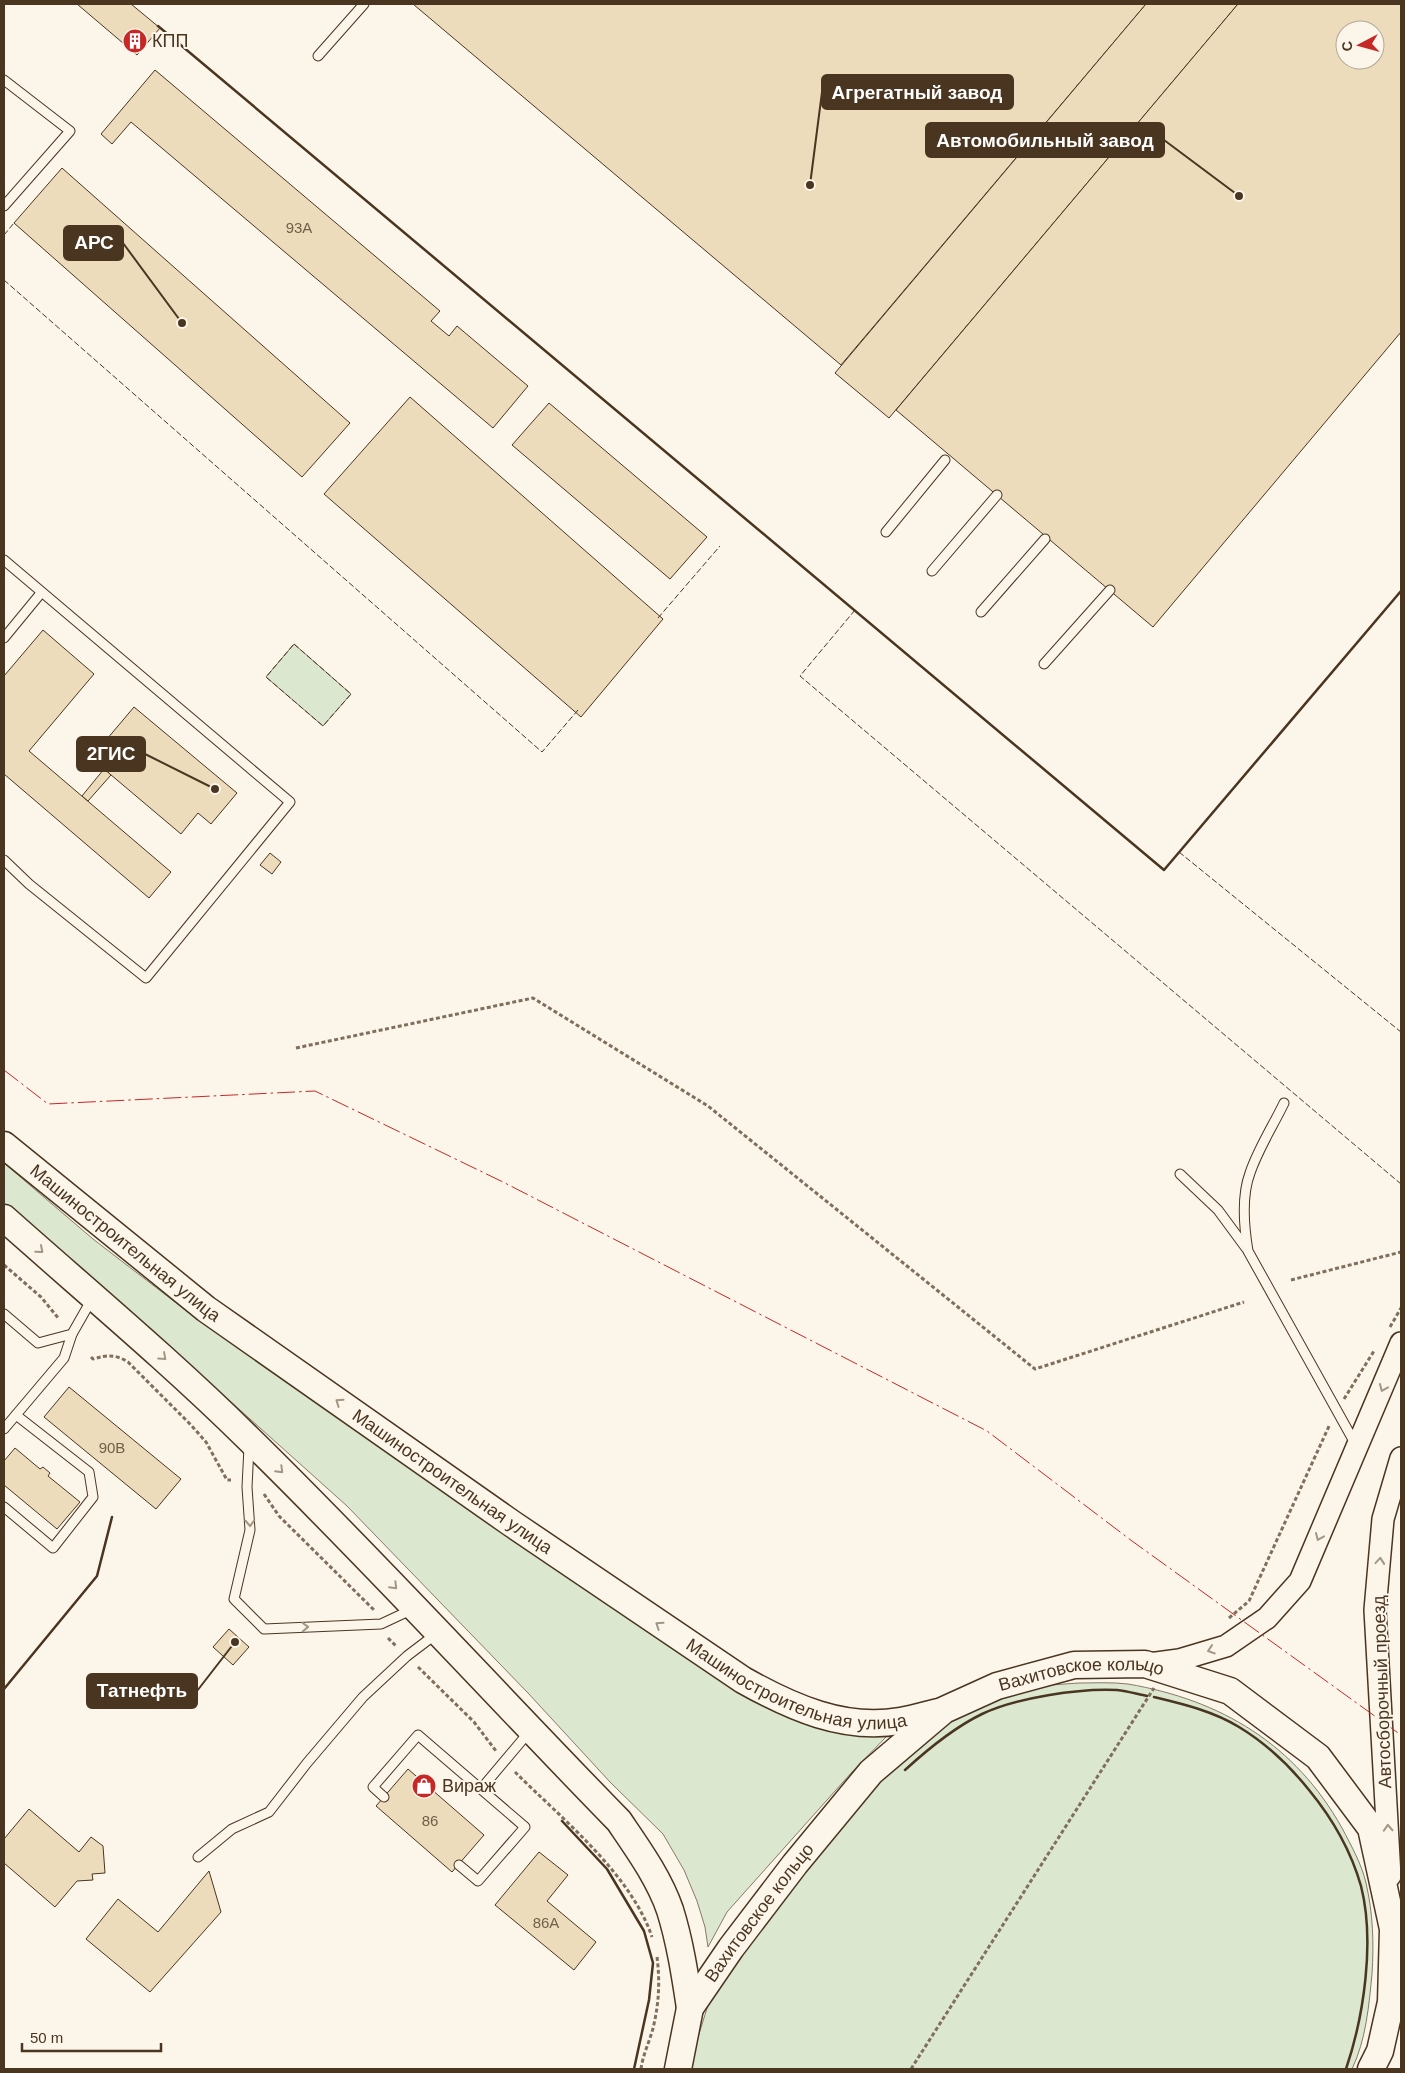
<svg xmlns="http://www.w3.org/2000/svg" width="1405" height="2073" font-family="Helvetica,sans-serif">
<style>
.green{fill:#dce7d0;stroke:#887966}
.building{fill:#ecdcbc;stroke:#4a3520;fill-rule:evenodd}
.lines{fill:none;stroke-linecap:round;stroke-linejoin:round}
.service-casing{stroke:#4a3520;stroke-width:11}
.tertiary-casing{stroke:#4a3520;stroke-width:24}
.primary-casing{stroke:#4a3520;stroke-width:29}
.path{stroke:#7f6f5c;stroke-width:3;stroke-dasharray:4 2.5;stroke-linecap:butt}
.service{stroke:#fbf6e9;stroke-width:9}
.tertiary{stroke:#fbf6e9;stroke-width:21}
.primary{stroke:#fbf6e9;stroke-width:26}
.fence{stroke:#4a3520;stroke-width:1;stroke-dasharray:6 2.5;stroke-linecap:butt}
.wall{stroke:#4a3520;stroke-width:2.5}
.power{stroke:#c62828;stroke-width:1;stroke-dasharray:18 4 2.5 4;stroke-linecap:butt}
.oneway{stroke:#a29684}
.labels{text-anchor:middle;stroke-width:4;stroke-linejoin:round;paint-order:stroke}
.number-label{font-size:15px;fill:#725f47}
.poi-label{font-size:18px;fill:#4a3520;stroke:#fbf6e9;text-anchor:start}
.street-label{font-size:18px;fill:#4a3520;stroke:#fbf6e9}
.leader{fill:none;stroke:#4a3520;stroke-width:2}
.callout-dot{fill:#4a3520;stroke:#fbf6e9;stroke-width:2}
.callout{fill:#4a3520;stroke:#4a3520;stroke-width:2}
.callout-label{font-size:19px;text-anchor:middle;font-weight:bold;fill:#fff}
</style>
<rect width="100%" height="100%" fill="#fbf6e9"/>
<!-- green -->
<g class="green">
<polygon points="294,644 351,694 323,726 266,677"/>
<polygon points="4,1163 93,1239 197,1319 693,1661 852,1734 872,1736 888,1735 852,1772 727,1912 708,1947 705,1927 697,1901 684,1870 663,1834 610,1782 528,1693 347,1506 162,1340 4,1210"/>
<path d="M1079 1683C1094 1683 1112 1682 1128 1684 1221 1700 1295 1744 1342 1828 1351 1845 1362 1865 1366 1883 1373 1913 1374 1943 1372 1974 1369 2005 1366 2040 1352 2069H692L695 2047 708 2005 728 1967 843 1822 914 1747 949 1723 993 1702 1037 1686Z"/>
</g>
<!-- building -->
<g class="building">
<polygon points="77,4 131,4 160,28 137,55"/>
<polygon points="413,4 1146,4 841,365"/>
<polygon points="1146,4 1238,4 889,418 835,373"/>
<path d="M1238 4H1401V332L1153 627 896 410ZM1345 30H1375V60H1345Z"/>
<polygon points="155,70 440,311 431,321 449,336 457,326 528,386 493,428 131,122 112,144 101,134"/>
<polygon points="62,168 350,423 302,477 14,223"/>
<polygon points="410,397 663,619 581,717 324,494"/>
<polygon points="549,403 707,537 670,579 512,445"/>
<polygon points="43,630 94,674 29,751 171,872 149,898 4,774 4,676"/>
<polygon points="134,707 237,793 211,824 198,813 181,834 104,769 121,751 107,739"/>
<polygon points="104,769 111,775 88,801 82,796"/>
<polygon points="270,853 281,862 272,874 260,865"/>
<polygon points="69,1387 181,1479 156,1509 44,1417"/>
<polygon points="15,1448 40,1469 43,1467 50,1473 48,1476 80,1502 57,1529 4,1485 4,1461"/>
<polygon points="229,1629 249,1647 233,1665 213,1647"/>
<polygon points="408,1769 484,1835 452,1872 376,1806"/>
<polygon points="29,1809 79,1852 91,1837 103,1846 105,1873 92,1874 93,1880 77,1881 55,1907 4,1863 4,1839"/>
<polygon points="539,1852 568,1875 547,1901 596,1942 574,1970 495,1905"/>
<polygon points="209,1871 221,1912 150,1992 86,1939 118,1899 158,1932"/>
</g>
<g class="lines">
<defs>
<g id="service">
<polyline points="318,56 364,4"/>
<polyline points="4,80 70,131 4,206"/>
<polyline points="886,532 945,460"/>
<polyline points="4,560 290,802 146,978 29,884 4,860"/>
<polyline points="932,571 997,495"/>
<polyline points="981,612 1045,539"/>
<polyline points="4,638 41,593"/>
<polyline points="1044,664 1110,590"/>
<path d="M1284 1103C1273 1126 1258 1149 1250 1173 1241 1197 1244 1227 1248 1251L1356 1445"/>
<polyline points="1180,1174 1218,1210 1246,1248"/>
<polyline points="4,1314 38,1343 72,1334 92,1299"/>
<polyline points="4,1429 64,1358 72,1334"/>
<polyline points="249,1447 247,1487 250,1530 234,1599 264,1629 381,1624 413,1609"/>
<polyline points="4,1507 53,1548 93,1497 89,1472 16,1415"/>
<polyline points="481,1789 529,1732"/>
<polyline points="384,1797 373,1787 418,1735 525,1827 478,1881 459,1865"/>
<polyline points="198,1857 232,1829 269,1812 307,1763 363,1697 407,1656 436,1634"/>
</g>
<g id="tertiary">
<polyline points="1149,1664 1179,1660 1226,1646 1267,1618 1300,1581 1401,1343"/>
<polyline points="1390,1876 1375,1610 1383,1519 1401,1458"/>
</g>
<g id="primary">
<path id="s1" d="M4 1145 206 1309 511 1523 743 1680C791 1707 844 1731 900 1721 913 1719 926 1715 938 1712"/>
<path d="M4 1218C86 1291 170 1361 248 1438 375 1562 495 1694 619 1821 638 1849 659 1878 670 1910 680 1942 685 1975 690 2008"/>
<path id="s2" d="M678 2069 690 2008 731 1948 795 1864 871 1772 944 1710 997 1686 1074 1665 1145 1664 1230 1691 1318 1757 1371 1828 1393 1929 1391 2002 1380 2051 1371 2069"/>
</g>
</defs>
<!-- service casing -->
<use href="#service" class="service-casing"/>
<!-- tertiary casing -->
<use href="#tertiary" class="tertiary-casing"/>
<!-- primary casing -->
<use href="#primary" class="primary-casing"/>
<!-- path -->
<g class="path">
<polyline points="296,1048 533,998 708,1106 1035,1369 1244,1302"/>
<polyline points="4,1265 41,1297 59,1319"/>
<polyline points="1291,1280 1401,1252"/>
<polyline points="1390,1327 1401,1308"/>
<path d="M91 1357 93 1359C107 1355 115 1354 128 1362L191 1425 206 1442 227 1480H231"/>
<polyline points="1344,1399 1374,1351"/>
<polyline points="264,1494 279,1516 374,1610"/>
<polyline points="1229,1618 1249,1601 1330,1424"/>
<polyline points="388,1638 397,1647"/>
<polyline points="418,1667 474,1722 496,1751"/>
<path d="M515 1772C561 1818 631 1874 652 1937"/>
<path d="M641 2069C643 2053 651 2039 654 2024 659 2002 660 1980 657 1957"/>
<polyline points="911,2069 1154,1688"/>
</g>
<!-- service -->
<use href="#service" class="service"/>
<!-- tertiary -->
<use href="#tertiary" class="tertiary"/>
<!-- primary -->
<use href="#primary" class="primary"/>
<!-- fence -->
<g class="fence">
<polyline points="4,235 14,223"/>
<polyline points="4,280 542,752 578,710"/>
<polyline points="855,610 800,676 1401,1184"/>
<polyline points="658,618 720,546"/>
<polygon points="294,644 351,694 323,726 266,677"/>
<polyline points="1179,852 1401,1032"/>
</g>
<!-- wall -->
<g class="wall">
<polyline points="158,26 1164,870 1401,591"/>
<polyline points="4,1689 97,1576 112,1517"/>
<path d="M1154 1697C1183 1704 1213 1711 1239 1727 1267 1744 1289 1765 1309 1790 1332 1818 1351 1851 1361 1886 1375 1941 1364 2016 1346 2069"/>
<path d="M905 1770C928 1749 953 1728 982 1714 1016 1698 1079 1688 1117 1690 1127 1691 1137 1694 1147 1696"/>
<polyline points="562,1821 607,1869 644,1931 653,1963 649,2000 634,2069"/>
</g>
<!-- power -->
<polyline class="power" points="4,1070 48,1104 315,1091 503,1182 987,1431 1132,1541 1401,1735"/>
</g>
<!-- one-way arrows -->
<defs><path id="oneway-chevron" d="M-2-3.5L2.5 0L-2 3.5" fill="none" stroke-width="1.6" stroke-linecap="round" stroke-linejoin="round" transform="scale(1.25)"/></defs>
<g class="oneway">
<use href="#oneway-chevron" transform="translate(40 1250) rotate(41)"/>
<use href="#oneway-chevron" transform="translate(163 1357) rotate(42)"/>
<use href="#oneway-chevron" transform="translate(1383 1388) rotate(113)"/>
<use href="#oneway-chevron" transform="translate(339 1402) rotate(-145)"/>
<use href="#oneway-chevron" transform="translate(280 1470) rotate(45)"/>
<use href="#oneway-chevron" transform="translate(250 1523) rotate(87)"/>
<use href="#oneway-chevron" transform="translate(1319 1537) rotate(113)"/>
<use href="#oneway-chevron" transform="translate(1380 1561) rotate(-85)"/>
<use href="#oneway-chevron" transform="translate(394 1586) rotate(45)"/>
<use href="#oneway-chevron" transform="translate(659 1625) rotate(-146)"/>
<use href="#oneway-chevron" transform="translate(305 1627) rotate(-2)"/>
<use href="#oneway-chevron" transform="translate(1211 1650) rotate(162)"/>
<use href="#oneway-chevron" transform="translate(1388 1828) rotate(-93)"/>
</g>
<!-- icons -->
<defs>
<symbol id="building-disc" viewBox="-11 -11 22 22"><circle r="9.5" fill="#c62828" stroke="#fbf6e9"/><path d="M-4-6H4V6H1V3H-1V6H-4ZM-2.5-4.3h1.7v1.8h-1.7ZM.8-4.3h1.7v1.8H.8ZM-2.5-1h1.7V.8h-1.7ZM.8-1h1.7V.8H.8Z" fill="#fff"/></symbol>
<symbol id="shop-disc" viewBox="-11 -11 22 22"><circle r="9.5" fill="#c62828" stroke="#fbf6e9"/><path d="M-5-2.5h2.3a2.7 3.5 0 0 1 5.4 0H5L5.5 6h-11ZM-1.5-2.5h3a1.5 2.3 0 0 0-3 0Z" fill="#fff"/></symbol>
</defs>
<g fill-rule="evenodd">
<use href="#building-disc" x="121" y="27" width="28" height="28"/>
<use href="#shop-disc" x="410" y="1772" width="28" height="28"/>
</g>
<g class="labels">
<!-- number labels -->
<g class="number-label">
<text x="299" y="233">93А</text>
<text x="112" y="1453">90В</text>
<text x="430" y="1826">86</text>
<text x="546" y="1928">86А</text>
</g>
<!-- poi labels -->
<g class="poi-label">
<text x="152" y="47">КПП</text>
<text x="442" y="1792">Вираж</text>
</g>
<!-- street labels -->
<g class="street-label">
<text dy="6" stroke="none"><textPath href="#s1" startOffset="156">Машиностроительная улица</textPath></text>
<text dy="6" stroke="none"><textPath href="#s1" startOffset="561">Машиностроительная улица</textPath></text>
<text dy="6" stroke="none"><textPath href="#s1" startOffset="966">Машиностроительная улица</textPath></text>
<text dy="6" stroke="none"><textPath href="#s2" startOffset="600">Вахитовское кольцо</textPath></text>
<text transform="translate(1382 1692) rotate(-92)" y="6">Автосборочный проезд</text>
<text dy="6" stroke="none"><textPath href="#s2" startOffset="180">Вахитовское кольцо</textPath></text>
</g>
</g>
<!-- callouts -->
<path class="leader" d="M810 185L822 92M1239 196L1164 140M182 323L123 243M215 789L145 754M235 1642L197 1691"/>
<g class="callout-dot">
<circle cx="810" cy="185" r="5"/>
<circle cx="1239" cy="196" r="5"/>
<circle cx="182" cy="323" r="5"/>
<circle cx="215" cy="789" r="5"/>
<circle cx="235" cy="1642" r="5"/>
</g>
<g class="callout">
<rect x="822" y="75" width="191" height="34" rx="5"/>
<rect x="926" y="123" width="238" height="34" rx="5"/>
<rect x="64" y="226" width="59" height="34" rx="5"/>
<rect x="77" y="737" width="68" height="34" rx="5"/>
<rect x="87" y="1674" width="110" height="34" rx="5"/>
</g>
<g class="callout-label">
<text x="917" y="99">Агрегатный завод</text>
<text x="1045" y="147">Автомобильный завод</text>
<text x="94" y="249">АРС</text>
<text x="111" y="760">2ГИС</text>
<text x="142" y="1697">Татнефть</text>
</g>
<!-- border -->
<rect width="1405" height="2073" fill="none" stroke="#4a3520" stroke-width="10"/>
<!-- north arrow -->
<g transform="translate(1360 45) rotate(264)"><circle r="24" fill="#fbf6e9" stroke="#b4a999"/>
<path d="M0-4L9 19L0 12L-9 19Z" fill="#c62828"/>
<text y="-8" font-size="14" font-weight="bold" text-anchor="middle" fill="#4a3520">С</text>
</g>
<!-- scale -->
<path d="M22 2043v8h139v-8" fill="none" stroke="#4a3520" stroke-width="2.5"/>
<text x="30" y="2043" font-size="15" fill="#4a3520" stroke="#fbf6e9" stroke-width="4" paint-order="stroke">50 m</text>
</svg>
